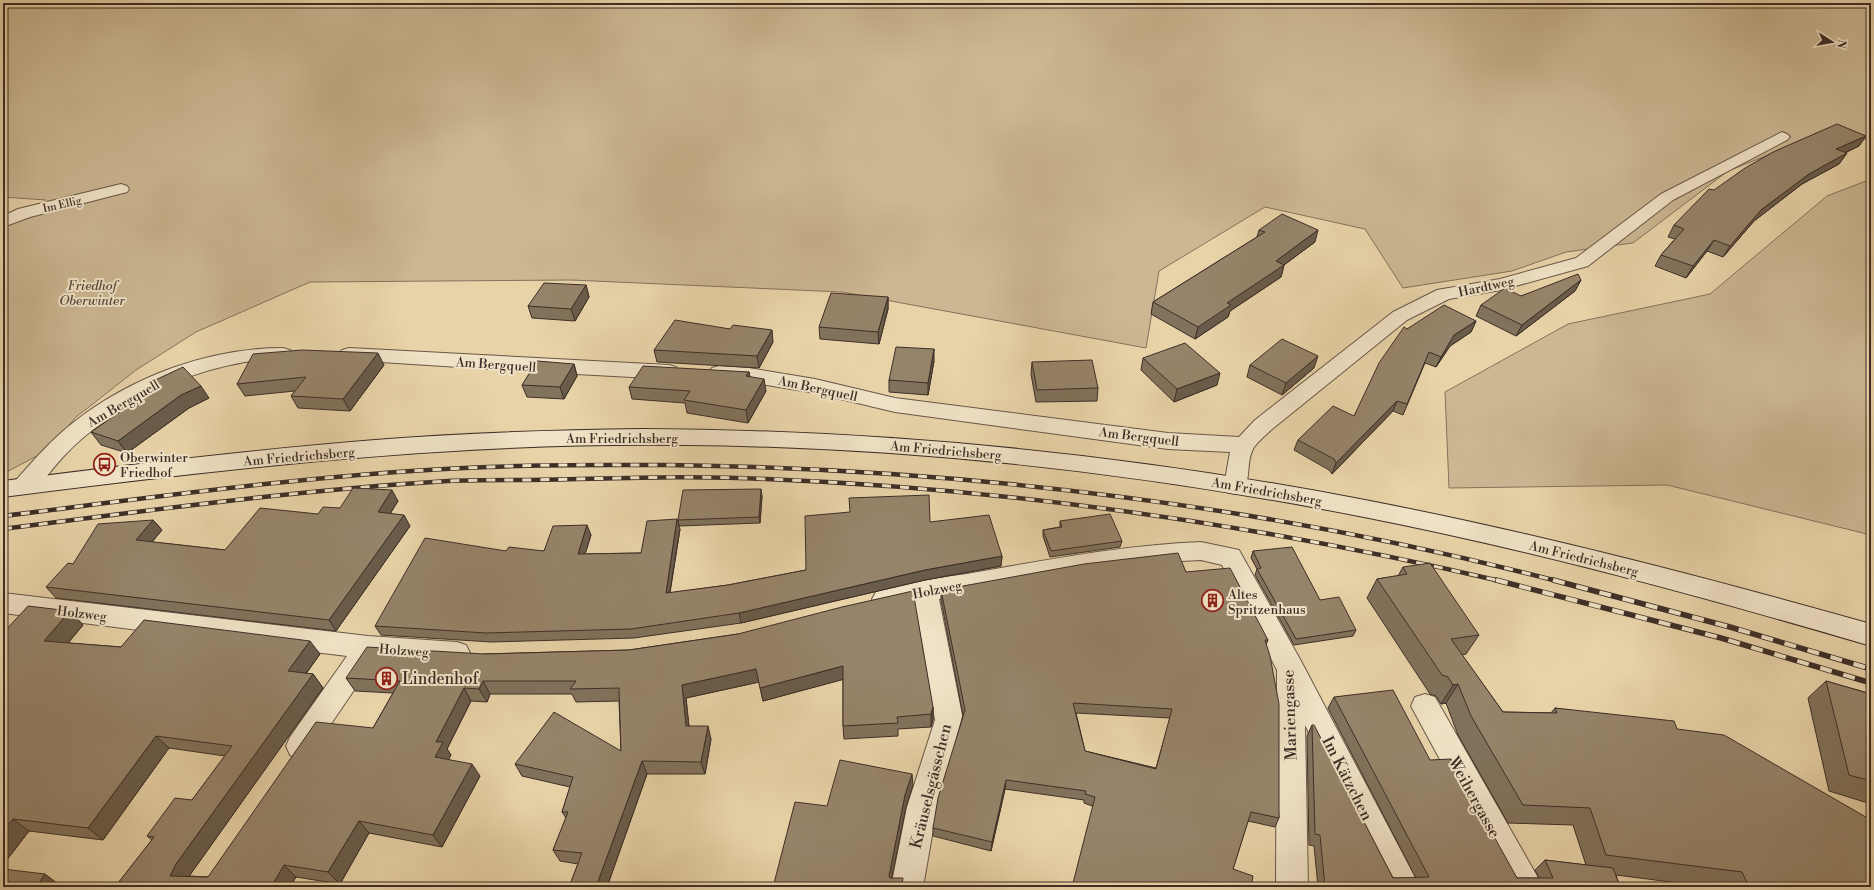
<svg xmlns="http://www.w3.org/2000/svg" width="1874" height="890" font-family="'Libre Bodoni',serif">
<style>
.green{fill:#cbb792;stroke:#84725c}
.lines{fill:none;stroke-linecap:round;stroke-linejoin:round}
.street-casing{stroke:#685747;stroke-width:2}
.secondary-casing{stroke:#3d2e27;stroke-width:2}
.street{fill:#f0e2c6;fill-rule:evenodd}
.secondary{fill:#f0e2c6;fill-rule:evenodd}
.rail-far1-casing{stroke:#3d2e27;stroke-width:4.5}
.rail-casing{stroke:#3d2e27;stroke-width:5.5}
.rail-far1{stroke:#f0e2c6;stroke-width:3;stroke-dasharray:9;stroke-linecap:butt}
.rail{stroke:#f0e2c6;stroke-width:4;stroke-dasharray:12;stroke-linecap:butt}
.wall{fill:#81725b;stroke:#3d2e27;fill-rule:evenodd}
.shaded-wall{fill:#695c4a;stroke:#3d2e27}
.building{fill:#96846a;stroke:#3d2e27;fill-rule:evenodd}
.labels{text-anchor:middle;stroke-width:4;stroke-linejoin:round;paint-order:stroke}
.far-street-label{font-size:11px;fill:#3d2e27;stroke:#f0e2c6}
.park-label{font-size:13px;font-style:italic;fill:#59493c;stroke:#f0e2c6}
.street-label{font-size:13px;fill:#3d2e27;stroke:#f0e2c6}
.poi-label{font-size:13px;fill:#3d2e27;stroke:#f0e2c6;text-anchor:start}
.near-poi-label{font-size:16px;fill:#3d2e27;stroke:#f0e2c6;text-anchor:start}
.near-street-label{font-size:16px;fill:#3d2e27;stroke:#f0e2c6}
</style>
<rect width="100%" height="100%" fill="#e8d3a8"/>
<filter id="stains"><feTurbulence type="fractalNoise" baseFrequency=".005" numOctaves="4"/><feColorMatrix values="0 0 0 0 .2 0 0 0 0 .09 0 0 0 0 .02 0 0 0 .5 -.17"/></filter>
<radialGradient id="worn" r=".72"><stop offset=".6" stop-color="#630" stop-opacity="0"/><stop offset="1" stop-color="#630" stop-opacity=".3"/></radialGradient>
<!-- green -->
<g class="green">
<polygon points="3,3 1871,3 1871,141 1834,129 1728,171 1633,243 1566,252 1512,271 1403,288 1365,229 1265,207 1159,271 1146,348 842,292 571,280 310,282 196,332 136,370 89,407 77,416 46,451 3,474 3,227 10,222 39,214 46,200 3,197"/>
<polygon points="1871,179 1871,535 1667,485 1449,488 1445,392 1568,324 1710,294 1827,196"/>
</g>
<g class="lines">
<defs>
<g id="street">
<path d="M1782 132 1787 134 1790 137 1787 140 1673 200 1588 266 1501 290 1449 299 1407 320 1271 430C1265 436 1257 442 1253 449 1246 462 1251 479 1243 492L1235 494 1227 492 1224 486 1230 452 1168 449 895 412 815 393 749 382 712 378 709 373 712 368 719 366 749 368 815 379 895 398 1168 433 1239 437 1255 420 1393 312 1437 290 1500 279 1576 258 1661 194Z"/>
<polygon points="121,184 127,186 129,189 127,192 30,217 3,227 3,216 18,209"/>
<path d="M283 348 290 350 293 354 290 358C275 362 260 360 245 362 194 371 146 391 105 421 90 431 76 443 63 457 56 464 38 489 31 492 25 495 21 493 16 492L13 486 16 480C34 460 52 439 74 422 133 376 209 348 283 348Z"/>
<polygon points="349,348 669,365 676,367 679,372 676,377 669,379 539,372 349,360 342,358 339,354 342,350"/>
<path d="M1201 542 1239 550 1301 661 1420 887H1387L1305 725 1308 887H1276L1277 670 1222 565 1201 560 1161 562 1082 573 939 599 963 720 937 807 923 887H891L907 807 935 720 915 604 885 609 876 606 872 599 876 592C908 581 944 578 978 572 1052 559 1126 545 1201 542Z"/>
<polygon points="3,593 368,636 457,642 466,645 470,653 466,661 457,664 375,659 310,755 300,759 290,755 286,746 290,737 347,656 3,613"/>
<polygon points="1425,694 1435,697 1537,876 1542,887 1509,887 1411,706 1415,697"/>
</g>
<path id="secondary" d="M642 429C885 430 1127 454 1365 500 1536 533 1704 577 1871 624V646C1704 597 1536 551 1364 517 1141 473 913 447 685 445 456 442 230 468 3 497V481C127 465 250 450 375 440 464 433 553 430 642 429Z"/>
</defs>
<!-- street casing -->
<use href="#street" class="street-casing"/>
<!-- secondary casing -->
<use href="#secondary" class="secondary-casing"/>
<!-- street -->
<use href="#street" class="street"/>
<!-- secondary -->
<use href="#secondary" class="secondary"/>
<defs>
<g id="rail-far1">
<path d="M3 516C164 496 326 473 488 467 549 464 609 465 669 465 968 469 1268 506 1557 581"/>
<path d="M3 529C151 510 299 490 448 481 473 480 498 480 523 480 604 479 685 475 766 479 1013 489 1259 525 1500 581"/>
</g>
<g id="rail">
<polyline points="1496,580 1721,638 1871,683"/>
<polyline points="1553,580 1730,627 1871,669"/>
</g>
</defs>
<!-- rail-far1 casing -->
<use href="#rail-far1" class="rail-far1-casing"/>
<!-- rail casing -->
<use href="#rail" class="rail-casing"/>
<!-- rail-far1 -->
<use href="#rail-far1" class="rail-far1"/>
<!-- rail -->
<use href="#rail" class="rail"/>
</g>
<!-- wall -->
<g class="wall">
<polygon points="1866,136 1859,146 1845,153 1847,153 1839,164 1802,184 1754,221 1723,257 1707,251 1686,278 1655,266 1661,255 1675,239 1668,237 1674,225 1714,190"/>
<polygon points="1259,230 1315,242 1284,265 1281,277 1230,311 1228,317 1195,339 1151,314 1153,302 1257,237"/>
<polygon points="1581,280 1575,291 1516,336 1476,316 1481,305 1521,296"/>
<polygon points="586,285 589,297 575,321 532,318 528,306"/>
<polygon points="888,297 888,309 879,344 820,339 819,327"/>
<polygon points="1476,321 1471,332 1450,346 1436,367 1425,363 1403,415 1393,411 1332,474 1329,470 1294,450 1298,440 1354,416 1407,329"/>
<polygon points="730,329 773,342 759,368 657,362 654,350"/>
<polygon points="1143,358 1217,385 1174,402 1141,370"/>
<polygon points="934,361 928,395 889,392 889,380"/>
<polygon points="1032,362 1098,388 1097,401 1036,402 1031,374"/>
<polygon points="574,364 577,376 564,399 527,397 522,385"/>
<polygon points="384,365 350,411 298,408 291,396 295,391 245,396 237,384"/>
<polygon points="1250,365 1314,368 1282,395 1247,377"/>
<polygon points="749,372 750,377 766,391 748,423 687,413 685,403 632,399 629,387"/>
<polygon points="149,383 209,398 189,408 127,453 101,445 91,432 153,389"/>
<polygon points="762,496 760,523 679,526 678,520"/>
<polygon points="398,501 390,514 410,526 336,631 56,598 46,587 73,564 153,520 162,530 152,542 225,550 318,514 340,508"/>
<polygon points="1060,521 1122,541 1120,547 1050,557 1043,536 1043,530 1060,527"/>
<polygon points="930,522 1002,556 1001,566 925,580 741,623 634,638 491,642 381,635 375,626 506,551 544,551 591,535 585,554 641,553 680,529 670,593 728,585 806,570"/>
<polygon points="1253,551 1356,630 1353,636 1294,645 1255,575 1257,569 1251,558"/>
<polygon points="1403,567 1479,635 1466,654 1462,655 1503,712 1551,713 1555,708 1677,729 1871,887 1710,887 1616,875 1620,887 1318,887 1314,846 1309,845 1307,736 1312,725 1393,878 1416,878 1328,708 1334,697 1430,760 1517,878 1539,878 1535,870 1545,860 1586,865 1573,825 1508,823 1458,735 1446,703 1441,704 1436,696 1430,694 1367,598 1377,579 1398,576"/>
<path d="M1186 572 1268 640 1266 645 1279 818 1275 827 1248 821 1233 869 1251 887 1092 806 1084 803V800L1005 789 991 851 933 836V828L963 715 941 600V590ZM1076 713 1170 718 1156 768 1085 751Z"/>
<polygon points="70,611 83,625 68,643 121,647 320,654 306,674 313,674 323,688 189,876 208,877 373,728 393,693 355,691 346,678 484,654 629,650 738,634 933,707 933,720 931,727 898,729 898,736 844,739 843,726 843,679 763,701 759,682 686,698 689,726 711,739 705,774 647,774 607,887 569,887 578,864 560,861 553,850 566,818 562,812 570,787 522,776 515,764 621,751 619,701 576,702 572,694 490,694 487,702 471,701 447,749 451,755 448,760 480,776 442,847 369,833 340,884 296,877 290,887 115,887 152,840 147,836 192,800 225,756 169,748 103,840 29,831 3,865 3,633"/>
<polygon points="1826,681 1871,694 1871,804 1829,791 1808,698"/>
</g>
<!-- shaded-wall -->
<g class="shaded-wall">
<polygon points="1866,136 1859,146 1829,160 1836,149"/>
<polygon points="1847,153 1839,164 1802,184 1754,221 1723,257 1730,246 1761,210 1809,174"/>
<polygon points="1318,230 1315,242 1281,267 1284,265 1281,277 1230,311 1228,317 1195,339 1198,327 1276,261"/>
<polygon points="1714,240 1707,251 1686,278 1693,266"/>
<polygon points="1581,280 1575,291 1516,336 1522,325"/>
<polygon points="586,285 589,297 575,321 571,309"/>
<polygon points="888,297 888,309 879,344 878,332"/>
<polygon points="1476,321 1471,332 1450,346 1436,367 1441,357 1454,335"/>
<polygon points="772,330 773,342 759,368 757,356"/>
<polygon points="934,349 934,361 928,395 928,383"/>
<polygon points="378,353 384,365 350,411 343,399"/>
<polygon points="1318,356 1314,368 1282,395 1286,383"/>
<polygon points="574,364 577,376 564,399 560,387"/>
<polygon points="749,372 751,384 746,376"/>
<polygon points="1220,373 1217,385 1174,402 1177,389"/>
<polygon points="764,379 766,391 748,423 746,410"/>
<polygon points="201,386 209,398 189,408 127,453 118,441 181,395"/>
<polygon points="1397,401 1393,411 1332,474 1336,463"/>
<polygon points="761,489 762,496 760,523 759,517"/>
<polygon points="392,490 398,501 384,523 378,512"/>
<polygon points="404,515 410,526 336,631 329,620"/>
<polygon points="677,519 680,529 668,603 666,593"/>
<polygon points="153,520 162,530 145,550 136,540"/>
<polygon points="587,525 591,535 582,564 578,554"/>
<polygon points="1002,556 1001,566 925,580 741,623 739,613 925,570"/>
<polygon points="70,611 83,625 58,655 44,641"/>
<polygon points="310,641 320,654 298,684 288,671"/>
<polygon points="843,666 845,679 763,701 760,688"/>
<polygon points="756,669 759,682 686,698 690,739 686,726 682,685"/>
<polygon points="313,674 323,688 190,875 185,887 170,876 176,864"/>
<polygon points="483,681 490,694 487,702 479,689"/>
<polygon points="1458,684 1446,703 1441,704 1453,685"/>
<polygon points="464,688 471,701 447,749 451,755 443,770 435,757 436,742"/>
<polygon points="933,707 933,720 931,727 931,714"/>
<polygon points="708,726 711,739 705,774 701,762"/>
<polygon points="156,736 169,748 103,840 88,828"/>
<polygon points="642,761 647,774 607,887 596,887"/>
<polygon points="472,764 480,776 442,847 433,835"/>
<polygon points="912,774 913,785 906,807 890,887 889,876 905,795"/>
<polygon points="1006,780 1005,789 991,851 992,842"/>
<polygon points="13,819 29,831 3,865 3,831"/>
<polygon points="359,821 369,833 340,884 328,872"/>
<polygon points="284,865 296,877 290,887 271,887"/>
<polygon points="45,874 61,886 60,887 36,887"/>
</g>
<!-- building -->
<g class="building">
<polygon points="1837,124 1866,136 1836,149 1847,153 1809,174 1761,210 1730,246 1714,240 1693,266 1661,255 1684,229 1674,225 1709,189 1714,190 1745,168 1773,152"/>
<polygon points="1282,214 1318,230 1276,261 1284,265 1227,303 1231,305 1198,327 1153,302 1265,232 1259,230"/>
<polygon points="1578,274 1581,280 1522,325 1481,305 1505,288 1521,296"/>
<polygon points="544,283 586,285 571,309 528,306"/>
<polygon points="831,293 888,297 878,332 819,327"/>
<polygon points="1444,305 1476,321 1454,335 1441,357 1429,352 1407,404 1397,401 1336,463 1334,459 1298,440 1333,406 1354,416 1379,363 1404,327 1407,329"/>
<polygon points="675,320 730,329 733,325 772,330 757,356 654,350"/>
<polygon points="1282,339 1318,356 1286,383 1250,365"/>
<polygon points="1185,343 1220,373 1177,389 1143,358"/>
<polygon points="896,347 934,349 928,383 889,380"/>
<polygon points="302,350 378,353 343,399 291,396 306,377 237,384 253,354"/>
<polygon points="1092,360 1098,388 1037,390 1032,362"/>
<polygon points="537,361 574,364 560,387 522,385"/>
<polygon points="643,366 749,372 746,376 764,379 746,410 684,400 690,391 629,387"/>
<polygon points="183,367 201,386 181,395 118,441 91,432 154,388 149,383"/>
<polygon points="353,488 392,490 378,512 404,515 329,620 46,587 68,563 73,564 98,524 153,520 136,540 225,550 260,508 318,514 323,507 340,508"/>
<polygon points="761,489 759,517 678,520 683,490"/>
<polygon points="929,495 930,522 989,515 1002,556 925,570 739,613 631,629 486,633 375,626 425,538 506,551 509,547 544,551 553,526 587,525 578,554 641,553 647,521 677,519 666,593 728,585 806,570 805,516 850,512 849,498"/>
<polygon points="1110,514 1122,541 1051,551 1043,530 1062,527 1060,521"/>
<polygon points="1292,547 1320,600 1339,597 1356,630 1296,639 1257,569 1261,568 1253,551"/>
<path d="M1178 553 1186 572 1230 568 1268 640H1265L1270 656 1279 704V818L1251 812 1233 869 1253 876 1251 887H1072L1095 797 1085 794 1086 791 1006 780 992 842 933 828 938 798 965 710 941 590 1084 564ZM1073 703 1172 709 1156 769 1085 751Z"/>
<polygon points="1430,563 1479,635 1451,639 1503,712 1557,713 1555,708 1674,721 1677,729 1724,735 1871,820 1871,887 1749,887 1742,872 1606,855 1590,808 1523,805 1471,716 1458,684 1453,685 1448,677 1442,675 1377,579 1407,574 1403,567"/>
<polygon points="913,591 933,707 931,714 897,717 898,723 843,726 843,666 760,688 756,669 682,685 686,726 708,726 701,762 642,761 596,887 569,887 582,853 553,850 568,812 562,812 573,777 515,764 554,712 621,751 619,688 570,689 576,681 483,681 479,689 464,688 436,742 443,742 435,757 472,764 433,835 359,821 328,872 284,865 271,887 115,887 154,837 147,836 175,798 192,800 232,746 156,736 88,828 13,819 3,831 3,633 28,606 70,611 44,641 121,647 144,620 310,641 288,671 313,674 176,864 170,876 208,877 316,722 373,728 400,681 346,678 367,647 484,654 629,650 738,634 842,607"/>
<polygon points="1826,681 1871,694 1871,781 1849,775"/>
<polygon points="1393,690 1430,760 1451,759 1517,878 1553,878 1545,860 1613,868 1620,887 1325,887 1320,835 1315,834 1312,725 1314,725 1393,878 1429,877 1334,697"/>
<polygon points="840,760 912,774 905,795 889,876 890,878 903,878 902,885 913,887 773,887 795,802 827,806"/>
<polygon points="3,869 45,874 36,887 3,887"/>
</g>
<!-- icons -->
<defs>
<symbol id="bus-ring" viewBox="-11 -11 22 22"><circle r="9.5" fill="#f0e2c6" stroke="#8f2418" stroke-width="1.5"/><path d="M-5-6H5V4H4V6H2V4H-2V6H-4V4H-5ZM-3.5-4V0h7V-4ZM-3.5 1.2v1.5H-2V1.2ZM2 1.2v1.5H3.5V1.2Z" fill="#8f2418"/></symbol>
<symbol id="building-ring" viewBox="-11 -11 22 22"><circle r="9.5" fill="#f0e2c6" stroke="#8f2418" stroke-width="1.5"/><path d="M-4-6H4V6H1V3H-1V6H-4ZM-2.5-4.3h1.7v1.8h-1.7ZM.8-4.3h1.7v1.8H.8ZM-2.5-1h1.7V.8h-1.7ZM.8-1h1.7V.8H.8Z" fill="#8f2418"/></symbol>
</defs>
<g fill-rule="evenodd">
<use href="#bus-ring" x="92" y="452" width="25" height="25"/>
<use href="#building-ring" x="1200" y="588" width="25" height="25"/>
<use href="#building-ring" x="374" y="666" width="25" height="25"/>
</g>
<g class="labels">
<!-- far-street labels -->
<g class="far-street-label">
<text transform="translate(62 204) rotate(-13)" y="4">Im Ellig</text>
</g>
<!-- park labels -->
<g class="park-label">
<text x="92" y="290">Friedhof<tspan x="92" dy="15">Oberwinter</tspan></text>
</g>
<!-- street labels -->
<g class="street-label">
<text transform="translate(1486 286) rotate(-12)" y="5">Hardtweg</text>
<text transform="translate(496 364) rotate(4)" y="5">Am Bergquell</text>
<text transform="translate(818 388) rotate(12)" y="5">Am Bergquell</text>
<text transform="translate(123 403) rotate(-30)" y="5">Am Bergquell</text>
<text transform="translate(1139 436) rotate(7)" y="5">Am Bergquell</text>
<text x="622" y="443">Am Friedrichsberg</text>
<text transform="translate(946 450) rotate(5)" y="5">Am Friedrichsberg</text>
<text transform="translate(299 456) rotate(-5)" y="5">Am Friedrichsberg</text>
<text transform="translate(1267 491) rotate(10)" y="5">Am Friedrichsberg</text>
<text transform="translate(1584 558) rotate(14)" y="5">Am Friedrichsberg</text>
<text transform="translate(937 589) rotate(-11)" y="5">Holzweg</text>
<text transform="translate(82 613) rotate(7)" y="5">Holzweg</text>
<text transform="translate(404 650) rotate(4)" y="5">Holzweg</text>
</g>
<!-- poi labels -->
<g class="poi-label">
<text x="120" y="462">Oberwinter<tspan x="120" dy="15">Friedhof</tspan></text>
<text x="1228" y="599">Altes<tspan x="1228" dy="15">Spritzenhaus</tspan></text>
</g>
<!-- near-poi labels -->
<g class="near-poi-label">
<text x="402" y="684">Lindenhof</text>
</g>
<!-- near-street labels -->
<g class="near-street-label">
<text transform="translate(1289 715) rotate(-92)" y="6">Mariengasse</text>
<text transform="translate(1348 778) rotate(63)" y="6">Im Kätzchen</text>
<text transform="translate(930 786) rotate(-76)" y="6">Kräuselsgässchen</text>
<text transform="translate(1475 797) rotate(61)" y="6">Weihergasse</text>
</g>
</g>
<!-- margin -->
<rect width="1874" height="890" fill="none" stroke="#e8d3a8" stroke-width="16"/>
<rect x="4" y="4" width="1866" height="882" fill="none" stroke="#3d2e27" stroke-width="2"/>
<rect x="8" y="8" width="1858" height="874" fill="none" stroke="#3d2e27"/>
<!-- north arrow -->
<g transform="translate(1832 42) rotate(101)" stroke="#f0e2c6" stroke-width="3" paint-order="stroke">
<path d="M0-3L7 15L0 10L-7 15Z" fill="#3d2e27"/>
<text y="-6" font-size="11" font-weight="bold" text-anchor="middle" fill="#3d2e27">N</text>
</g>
<rect width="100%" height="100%" filter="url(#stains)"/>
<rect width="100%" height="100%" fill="url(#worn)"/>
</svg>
